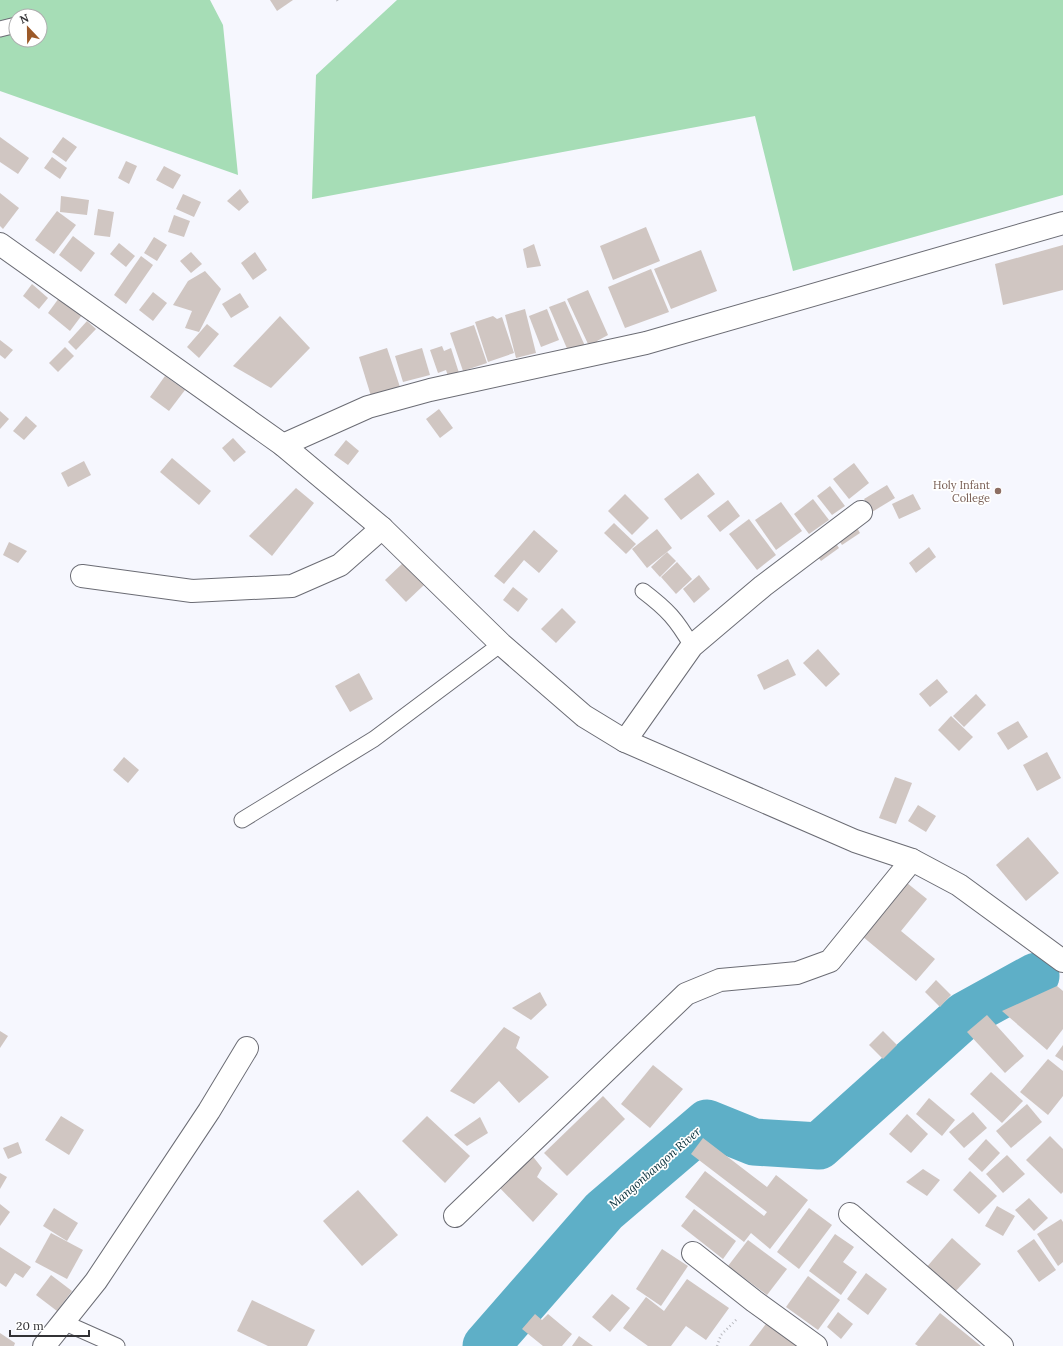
<svg xmlns="http://www.w3.org/2000/svg" width="1063" height="1346" font-family="Lora,serif">
<style>
.green{fill:#a6ddb6;fill-rule:evenodd}
.lines{fill:none;stroke-linecap:round;stroke-linejoin:round}
.river{stroke:#5eafc7;stroke-width:47}
.building{fill:#d0c6c2}
.lane-casing{stroke:#6b6c74;stroke-width:17}
.street-casing{stroke:#6b6c74;stroke-width:24}
.path{stroke:#b8b9bf;stroke-width:2.5;stroke-dasharray:1 3;stroke-linecap:butt}
.lane{stroke:#fff;stroke-width:15}
.street{stroke:#fff;stroke-width:22}
.education-dot{fill:#8d6e63;stroke:#fff;stroke-width:1.5}
.labels{text-anchor:middle;stroke-width:3.5;stroke-linejoin:round;paint-order:stroke}
.education-label{font-size:11px;fill:#785e54;stroke:#fff;text-anchor:end}
.water-label{font-size:12px;font-style:italic;fill:#062e39;stroke:#fff}
</style>
<rect width="100%" height="100%" fill="#f6f7fe"/>
<!-- green -->
<g class="green">
<path d="M0 0H210L223 25 238 175 0 91ZM16 16H40V40H16Z"/>
<polygon points="397,0 1063,0 1063,195 793,271 755,116 312,199 316,75"/>
</g>
<g class="lines">
<!-- river -->
<polyline class="river" points="486,1346 604,1211 707,1123 754,1142 819,1146 965,1015 1036,976"/>
</g>
<!-- building -->
<g class="building">
<polygon points="270,0 293,0 277,11"/>
<polygon points="0,137 29,158 18,174 0,162"/>
<polygon points="63,137 77,147 66,162 52,152"/>
<polygon points="52,157 67,168 60,179 44,168"/>
<polygon points="126,161 137,166 129,184 118,178"/>
<polygon points="164,166 181,175 173,189 156,180"/>
<polygon points="240,189 249,202 239,211 227,201"/>
<polygon points="0,193 19,208 3,229 0,226"/>
<polygon points="183,194 201,202 194,217 176,209"/>
<polygon points="61,196 89,200 87,215 60,212"/>
<polygon points="98,209 114,212 110,237 94,235"/>
<polygon points="57,211 76,225 54,254 35,240"/>
<polygon points="174,215 190,221 184,237 168,232"/>
<polygon points="646,227 660,261 613,280 600,246"/>
<polygon points="73,236 95,253 81,272 59,255"/>
<polygon points="154,237 167,245 157,261 144,253"/>
<polygon points="119,243 135,256 126,267 110,254"/>
<polygon points="534,244 541,266 527,268 523,249"/>
<polygon points="1063,245 1063,290 1003,305 995,264"/>
<polygon points="701,250 717,291 671,309 654,269"/>
<polygon points="191,252 202,264 191,273 180,261"/>
<polygon points="255,252 267,270 253,280 241,263"/>
<polygon points="141,256 153,265 126,304 114,295"/>
<polygon points="651,269 669,312 625,328 608,287"/>
<polygon points="205,271 221,289 199,332 185,328 192,311 173,305 188,281"/>
<polygon points="32,284 48,298 39,309 23,296"/>
<polygon points="588,290 608,335 597,341 600,348 595,351 591,343 588,344 567,299"/>
<polygon points="153,292 167,303 153,321 139,310"/>
<polygon points="240,293 249,307 231,318 222,304"/>
<polygon points="59,298 82,315 70,331 48,313"/>
<polygon points="565,301 585,346 569,353 549,307"/>
<polygon points="525,309 536,353 516,358 505,315"/>
<polygon points="547,309 559,340 541,347 529,316"/>
<polygon points="280,316 310,348 271,388 233,366"/>
<polygon points="493,316 497,319 502,317 514,353 488,362 475,322"/>
<polygon points="87,321 96,329 76,350 68,342"/>
<polygon points="207,324 219,334 199,358 187,347"/>
<polygon points="474,325 487,363 463,371 450,333"/>
<polygon points="0,340 13,350 5,359 0,355"/>
<polygon points="442,346 444,351 451,348 460,376 449,379 446,370 438,373 430,350"/>
<polygon points="65,347 74,356 58,372 49,363"/>
<polygon points="387,348 400,387 371,396 359,357"/>
<polygon points="422,348 430,375 403,382 395,356"/>
<polygon points="165,376 185,390 169,411 150,397"/>
<polygon points="439,409 453,428 440,438 426,419"/>
<polygon points="0,411 9,419 0,429"/>
<polygon points="26,416 37,426 24,440 13,431"/>
<polygon points="233,438 246,452 234,462 222,448"/>
<polygon points="346,440 359,451 348,465 334,455"/>
<polygon points="172,458 211,491 199,505 160,472"/>
<polygon points="84,461 91,475 68,487 61,473"/>
<polygon points="854,463 869,483 849,499 833,479"/>
<polygon points="698,473 715,494 681,520 664,499"/>
<polygon points="887,485 895,498 872,512 864,499"/>
<polygon points="830,486 845,506 832,515 817,496"/>
<polygon points="296,488 314,503 272,556 249,536"/>
<polygon points="625,494 649,518 632,535 608,511"/>
<polygon points="913,494 921,509 899,519 892,504"/>
<polygon points="813,499 829,520 809,534 794,514"/>
<polygon points="728,500 740,516 720,532 707,516"/>
<polygon points="781,502 802,531 776,550 755,520"/>
<polygon points="749,519 776,555 757,570 729,534"/>
<polygon points="853,521 860,533 842,545 834,533"/>
<polygon points="614,523 636,544 626,554 604,533"/>
<polygon points="657,529 672,548 647,568 632,549"/>
<polygon points="534,530 558,551 539,573 524,560 504,584 494,576"/>
<polygon points="831,536 839,548 821,561 813,550"/>
<polygon points="9,542 27,551 18,563 3,555"/>
<polygon points="929,547 936,557 916,573 909,563"/>
<polygon points="667,552 676,561 660,577 651,567"/>
<polygon points="677,562 692,579 676,594 661,577"/>
<polygon points="403,563 424,585 406,602 385,580"/>
<polygon points="699,575 710,589 694,603 683,589"/>
<polygon points="513,587 528,599 518,612 503,600"/>
<polygon points="562,608 576,622 556,643 541,629"/>
<polygon points="818,649 840,674 826,687 803,663"/>
<polygon points="788,659 796,675 764,690 757,675"/>
<polygon points="359,673 373,699 350,712 335,686"/>
<polygon points="937,679 948,692 930,707 919,694"/>
<polygon points="976,694 986,705 964,727 953,716"/>
<polygon points="951,716 973,737 959,751 938,730"/>
<polygon points="1018,721 1028,737 1008,750 997,733"/>
<polygon points="1047,752 1061,778 1037,791 1023,765"/>
<polygon points="124,757 139,770 128,783 113,770"/>
<polygon points="895,777 912,783 896,824 879,818"/>
<polygon points="918,805 936,816 926,832 908,821"/>
<polygon points="1028,837 1059,873 1026,901 996,865"/>
<polygon points="907,883 927,899 901,931 935,959 916,981 862,936"/>
<polygon points="936,980 951,995 940,1007 925,992"/>
<polygon points="1057,986 1063,991 1063,1029 1047,1050 1002,1011"/>
<polygon points="540,992 547,1005 531,1020 512,1008"/>
<polygon points="987,1015 1024,1056 1005,1073 967,1032"/>
<polygon points="504,1027 520,1037 516,1048 549,1077 519,1103 499,1081 474,1104 450,1091"/>
<polygon points="0,1031 8,1036 0,1048"/>
<polygon points="883,1031 897,1045 883,1059 869,1045"/>
<polygon points="1063,1045 1063,1061 1055,1056"/>
<polygon points="1048,1059 1063,1071 1063,1096 1048,1115 1020,1092"/>
<polygon points="653,1065 683,1089 650,1128 621,1104"/>
<polygon points="991,1072 1023,1101 1002,1123 970,1094"/>
<polygon points="603,1096 625,1119 567,1176 544,1153"/>
<polygon points="929,1098 955,1120 942,1136 916,1114"/>
<polygon points="1027,1104 1042,1122 1011,1148 996,1131"/>
<polygon points="973,1112 987,1128 964,1148 949,1132"/>
<polygon points="907,1114 928,1134 911,1153 889,1134"/>
<polygon points="61,1116 84,1130 69,1155 45,1140"/>
<polygon points="427,1116 470,1156 445,1183 402,1141"/>
<polygon points="480,1117 488,1133 467,1146 454,1135"/>
<polygon points="1050,1136 1063,1149 1063,1192 1061,1194 1026,1160"/>
<polygon points="703,1138 767,1187 776,1175 808,1200 770,1249 751,1233 744,1242 685,1197 705,1171 764,1216 767,1212 691,1154"/>
<polygon points="986,1139 1000,1153 982,1172 968,1159"/>
<polygon points="18,1142 22,1153 8,1159 3,1148"/>
<polygon points="527,1149 542,1168 537,1177 558,1194 533,1222 496,1184"/>
<polygon points="1007,1155 1025,1174 1003,1193 986,1174"/>
<polygon points="923,1169 940,1180 927,1196 906,1182"/>
<polygon points="970,1171 997,1196 979,1214 953,1190"/>
<polygon points="0,1173 7,1177 0,1189"/>
<polygon points="358,1190 398,1235 362,1266 323,1221"/>
<polygon points="1029,1198 1048,1218 1034,1231 1015,1210"/>
<polygon points="0,1204 10,1212 0,1226"/>
<polygon points="997,1206 1015,1216 1003,1236 985,1226"/>
<polygon points="54,1208 78,1223 67,1241 43,1226"/>
<polygon points="809,1208 832,1225 799,1269 777,1252"/>
<polygon points="694,1209 736,1241 723,1259 681,1226"/>
<polygon points="1061,1219 1063,1222 1063,1262 1058,1266 1037,1234"/>
<polygon points="51,1233 83,1250 67,1279 35,1262"/>
<polygon points="835,1234 854,1247 843,1262 857,1272 841,1295 809,1271"/>
<polygon points="952,1238 981,1264 953,1294 925,1269"/>
<polygon points="1034,1239 1056,1270 1039,1282 1017,1251"/>
<polygon points="748,1240 787,1269 767,1295 728,1266"/>
<polygon points="0,1247 31,1267 23,1278 15,1273 6,1287 0,1283"/>
<polygon points="662,1249 688,1266 661,1306 636,1289"/>
<polygon points="866,1273 887,1289 868,1315 847,1299"/>
<polygon points="51,1275 72,1291 57,1311 36,1295"/>
<polygon points="808,1276 840,1300 818,1330 786,1307"/>
<polygon points="687,1279 729,1308 706,1340 686,1326 671,1346 648,1346 623,1328 646,1297 664,1311"/>
<polygon points="612,1294 630,1308 610,1332 592,1317"/>
<polygon points="252,1300 315,1330 307,1346 268,1346 237,1331"/>
<polygon points="838,1312 853,1324 841,1339 827,1327"/>
<polygon points="940,1313 981,1346 918,1346 915,1344"/>
<polygon points="535,1314 542,1320 548,1314 572,1334 562,1346 543,1346 522,1329"/>
<polygon points="769,1320 804,1346 749,1346"/>
<polygon points="0,1333 15,1343 14,1346 0,1346"/>
<polygon points="579,1336 593,1346 572,1346"/>
</g>
<g class="lines">
<defs>
<g id="lane">
<polyline points="0,29 16,25"/>
<path d="M643 591C668 610 676 619 692 646"/>
<polyline points="242,820 374,739 501,644"/>
<polyline points="63,1322 117,1346"/>
</g>
<g id="street">
<polyline points="0,244 283,445 382,528 501,644 584,716 625,741 855,841 912,860 959,885 1063,961"/>
<polyline points="283,445 368,407 430,390 646,343 1063,223"/>
<polyline points="82,576 192,591 292,586 340,565 382,528"/>
<polyline points="625,741 692,646 763,586 861,512"/>
<polyline points="850,1214 1002,1346"/>
<polyline points="455,1216 686,994 720,980 797,973 830,961 912,860"/>
<polyline points="693,1253 754,1301 816,1346"/>
<polyline points="44,1346 96,1281 209,1111 247,1048"/>
</g>
</defs>
<!-- lane casing -->
<use href="#lane" class="lane-casing"/>
<!-- street casing -->
<use href="#street" class="street-casing"/>
<!-- path -->
<g class="path">
<polyline points="337,0 339,3"/>
<polyline points="717,1346 721,1335 738,1318"/>
</g>
<!-- lane -->
<use href="#lane" class="lane"/>
<!-- street -->
<use href="#street" class="street"/>
</g>
<!-- markers -->
<circle class="education-dot" cx="998" cy="491" r="4"/>
<g class="labels">
<!-- education labels -->
<g class="education-label">
<text x="990" y="489">Holy Infant<tspan x="990" dy="13">College</tspan></text>
</g>
<!-- water labels -->
<g class="water-label">
<text transform="translate(655 1168) rotate(-41)" y="4">Mangonbangon River</text>
</g>
</g>
<!-- north arrow -->
<g transform="translate(28 28) rotate(338)"><circle r="19" fill="#ffffff" stroke="#adadae"/>
<path d="M0-3L7 15L0 10L-7 15Z" fill="#9c5928"/>
<text y="-6" font-size="11" font-weight="bold" text-anchor="middle" fill="#323235">N</text>
</g>
<!-- scale -->
<path d="M10 1330v6h79v-6" fill="none" stroke="#323235" stroke-width="2"/>
<text x="16" y="1330" font-size="12" fill="#323235" stroke="#ffffff" stroke-width="3" paint-order="stroke">20 m</text>
</svg>
